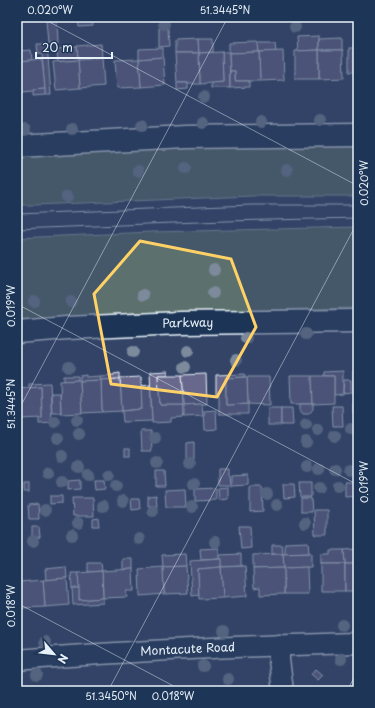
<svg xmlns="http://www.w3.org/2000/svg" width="375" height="708" font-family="'Playpen Sans',sans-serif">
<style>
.green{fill:#5b716d;stroke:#a2b1b2}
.building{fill:#67688c;stroke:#e8f1f8}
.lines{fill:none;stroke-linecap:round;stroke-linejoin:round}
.street-casing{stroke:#e8f1f8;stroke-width:23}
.secondary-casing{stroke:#e8f1f8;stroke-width:25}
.street{stroke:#1d3557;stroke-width:20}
.secondary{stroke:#1d3557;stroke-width:22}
.tram{stroke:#e8f1f8;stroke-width:1}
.tree{fill:#7c8a9c}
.marked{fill:none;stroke:#ffd166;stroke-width:3;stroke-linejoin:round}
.ticks{fill:none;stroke:#e8f1f8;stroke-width:1;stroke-opacity:0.45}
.labels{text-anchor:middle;stroke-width:4;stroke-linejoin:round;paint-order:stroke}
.street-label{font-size:12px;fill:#e8f1f8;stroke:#1d3557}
.neatline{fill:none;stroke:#e8f1f8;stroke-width:1.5}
.ticks-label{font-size:10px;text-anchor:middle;fill:#e8f1f8}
</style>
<rect width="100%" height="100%" fill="#334467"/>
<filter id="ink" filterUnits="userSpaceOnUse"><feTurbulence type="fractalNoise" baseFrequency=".025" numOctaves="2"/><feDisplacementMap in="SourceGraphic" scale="8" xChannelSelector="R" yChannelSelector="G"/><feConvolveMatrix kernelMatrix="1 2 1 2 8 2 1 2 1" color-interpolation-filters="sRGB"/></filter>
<g filter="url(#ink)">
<!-- green -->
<g class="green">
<polygon points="358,145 358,196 251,196 34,205 17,205 17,157 216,147"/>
<polygon points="358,227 358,307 355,308 134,313 17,321 17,238 152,232"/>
</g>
<!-- building -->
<g class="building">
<polygon points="78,17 92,17 93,26 79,27"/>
<polygon points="46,20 57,20 58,44 48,44"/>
<polygon points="159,28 168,28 169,46 159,47"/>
<polygon points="319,36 319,50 298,51 297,37"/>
<polygon points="342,38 342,50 319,50 319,39"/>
<polygon points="198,39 199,53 175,53 175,40"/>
<polygon points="198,39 213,39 213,52 199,53"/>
<polygon points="258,42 259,52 229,53 229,43"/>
<polygon points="258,43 275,43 276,52 259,52"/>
<polygon points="37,44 47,44 51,95 45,95 42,54 38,54"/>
<polygon points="101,44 102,58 78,60 77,46"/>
<rect x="354" y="46" width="4" height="30"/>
<polygon points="77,47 78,60 58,62 57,49"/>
<polygon points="163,48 163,57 139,59 139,49"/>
<rect x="349" y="48" width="5" height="24"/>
<polygon points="31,50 32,60 19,61 19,51"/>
<polygon points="319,50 343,50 344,78 319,79"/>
<polygon points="319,50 319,79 295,79 295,51"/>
<polygon points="283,51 284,80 260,81 259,52"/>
<polygon points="222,52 229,52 230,88 211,88 211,82 223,82"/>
<polygon points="222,52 223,82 200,84 199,53"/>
<polygon points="259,52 260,81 235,81 235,71 230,71 229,53"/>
<polygon points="175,53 199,53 200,84 188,84 188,83 177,83"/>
<polygon points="163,57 165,85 141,87 139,59"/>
<polygon points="102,58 104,86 80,88 78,60"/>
<polygon points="42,59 45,89 33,90 33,91 22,92 19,61"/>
<polygon points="139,59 141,87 117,88 115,60"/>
<polygon points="78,60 80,88 56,90 53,62"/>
<polygon points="17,61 19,61 22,92 17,92"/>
<polygon points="230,71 235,71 235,81 249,81 249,87 230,88"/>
<polygon points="177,83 188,83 188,89 177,90"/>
<polygon points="45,89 45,95 33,96 33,90"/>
<polygon points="168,371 168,375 158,375 160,405 184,405 184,417 171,418 171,422 152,423 150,372"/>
<polygon points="343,371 343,394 334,395 334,376 324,376 324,372"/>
<polygon points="353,371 358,371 358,401 353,402"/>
<polygon points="120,373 120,379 101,380 100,376 114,375 114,374"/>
<polygon points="206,374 207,404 184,405 182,375"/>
<polygon points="245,374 245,377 226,378 226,405 248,404 248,414 219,414 219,395 216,395 216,375"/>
<polygon points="86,375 86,377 100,376 101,380 80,381 80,376"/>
<polygon points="158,375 182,375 184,405 160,405"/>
<polygon points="64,376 78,376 78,380 64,381"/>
<polygon points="290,376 312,376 313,404 291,404"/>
<polygon points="312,376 334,376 334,403 313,404"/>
<polygon points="141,377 142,409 122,411 120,378"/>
<polygon points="247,377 269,377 270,405 248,404"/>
<polygon points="247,377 248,404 226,405 226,378"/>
<polygon points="120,379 122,411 102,412 101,380"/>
<polygon points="80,380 82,413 61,414 60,381"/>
<polygon points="101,380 102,412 82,413 80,381"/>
<polygon points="344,380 351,380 351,392 343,393"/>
<polygon points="50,383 52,423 39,424 39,418 42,418 41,387 29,388 29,384"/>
<polygon points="150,385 152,421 123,422 122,411 142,409 141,386"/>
<polygon points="41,387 42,418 19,419 17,389"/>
<polygon points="51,393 60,393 61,413 52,413"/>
<polygon points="358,401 358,413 353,413 353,402"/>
<polygon points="202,404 203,416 184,417 184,405"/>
<polygon points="300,404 313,404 313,409 309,414 303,414 300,410"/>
<polygon points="332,406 342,406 343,426 333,426"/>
<rect x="268" y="408" width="13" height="17"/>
<polygon points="281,408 292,408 293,425 281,425"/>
<polygon points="216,410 217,429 205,430 204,411"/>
<polygon points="141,431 151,431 152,451 142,451"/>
<polygon points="194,442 194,460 187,460 187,443"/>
<rect x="125" y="448" width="5" height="8"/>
<polygon points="218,469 228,469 228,476 229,476 230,485 218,485"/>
<polygon points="156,471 164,471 165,486 156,486"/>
<polygon points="248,475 248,485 231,486 231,476"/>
<polygon points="80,480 80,489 68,490 68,481"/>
<polygon points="94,480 104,480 105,489 95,490"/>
<polygon points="345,482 358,482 358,496 345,497"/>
<polygon points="299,483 311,483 311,497 300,497"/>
<rect x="24" y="484" width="5" height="8"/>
<polygon points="283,484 294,484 295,497 284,498"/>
<polygon points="228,487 228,499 219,500 218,488"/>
<polygon points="250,487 262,487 263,511 250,512"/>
<polygon points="216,488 216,500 195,501 195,489"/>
<polygon points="185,489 186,507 166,507 165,490"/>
<polygon points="156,495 157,506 148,506 148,496"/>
<polygon points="50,496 62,496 62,503 50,504"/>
<polygon points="72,498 93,498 94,516 73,516"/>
<polygon points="301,498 311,498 312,512 301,512"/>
<polygon points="131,499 139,499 140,509 132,510"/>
<polygon points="38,504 39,519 29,519 28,505"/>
<polygon points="314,510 327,510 327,535 315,535"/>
<polygon points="98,518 99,526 93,526 93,519"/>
<polygon points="239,526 250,526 251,548 241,549"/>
<polygon points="32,527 39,527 40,537 32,538"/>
<polygon points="308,542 309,553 285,554 285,543"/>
<polygon points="272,545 282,545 283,554 272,554"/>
<polygon points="219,548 219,559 201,560 200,549"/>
<polygon points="358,549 358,564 345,564 344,550"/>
<polygon points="330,550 344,550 345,564 321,564 321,554 330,554"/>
<polygon points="311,553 311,567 284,568 283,554"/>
<polygon points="185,554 186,566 163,567 162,555"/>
<polygon points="241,554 241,566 221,567 220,555"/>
<polygon points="283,554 284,568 253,569 253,555"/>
<polygon points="123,559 133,559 133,569 123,570"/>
<polygon points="221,559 221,567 198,569 199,595 192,596 190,561"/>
<polygon points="88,563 101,563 102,571 88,572"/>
<rect x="321" y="564" width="24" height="27"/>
<rect x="345" y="564" width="13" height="27"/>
<polygon points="186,566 188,593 164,594 163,567"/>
<polygon points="245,566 247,596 223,598 221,567"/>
<polygon points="66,567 67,578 46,580 45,569"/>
<polygon points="163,567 164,594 140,596 139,569"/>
<polygon points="221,567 223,598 199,599 198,569"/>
<polygon points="307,567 308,594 284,594 284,568"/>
<polygon points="284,568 284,594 260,595 260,587 254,588 253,569"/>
<polygon points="133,569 134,591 126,591 127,597 103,598 102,571"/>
<polygon points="102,571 103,598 79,600 78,573"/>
<polygon points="71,573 78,573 79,588 72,588"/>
<polygon points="67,578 69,605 45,607 43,580"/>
<polygon points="43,580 45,607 21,608 20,582"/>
<polygon points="72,588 79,588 79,600 103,598 103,603 73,605"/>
<polygon points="316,669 323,675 318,680 311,674"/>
</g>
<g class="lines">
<defs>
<g id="street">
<polyline points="279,645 279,660 283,691"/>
<path id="s1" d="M17 660C130 651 244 646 358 643"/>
</g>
<g id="secondary">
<polyline points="17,146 185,137 358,135"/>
<path id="s2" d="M17 332 67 328 181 323 358 321"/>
</g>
</defs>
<!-- street casing -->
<use href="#street" class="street-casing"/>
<!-- secondary casing -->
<use href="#secondary" class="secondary-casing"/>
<!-- street -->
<use href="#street" class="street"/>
<!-- secondary -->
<use href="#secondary" class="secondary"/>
<!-- tram -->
<g class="tram">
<polyline points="17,214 251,205 358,205"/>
<polyline points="17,229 225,221 358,218"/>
</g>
</g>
<!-- trees -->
<g class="tree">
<circle cx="164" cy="24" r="6"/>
<circle cx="295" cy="27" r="6"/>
<circle cx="204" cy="97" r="6"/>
<circle cx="320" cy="120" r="6"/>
<circle cx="261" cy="122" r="6"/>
<circle cx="203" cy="123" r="6"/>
<circle cx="142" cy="125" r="6"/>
<circle cx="72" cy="129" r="6"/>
<circle cx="25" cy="130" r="6"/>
<circle cx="186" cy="168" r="6"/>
<circle cx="287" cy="170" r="6"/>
<circle cx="138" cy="171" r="6"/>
<circle cx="67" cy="197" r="6"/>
<circle cx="214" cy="270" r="6"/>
<circle cx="213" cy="293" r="6"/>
<circle cx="143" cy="295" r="6"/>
<circle cx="34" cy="301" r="6"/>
<circle cx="71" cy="302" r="6"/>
<circle cx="306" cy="334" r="6"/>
<circle cx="246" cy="338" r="6"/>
<circle cx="188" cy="351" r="6"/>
<circle cx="133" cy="352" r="6"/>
<circle cx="236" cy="360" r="6"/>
<circle cx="69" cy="367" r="6"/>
<circle cx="185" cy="367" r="6"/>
<circle cx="77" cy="420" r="6"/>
<circle cx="55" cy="422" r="6"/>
<circle cx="306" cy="425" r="6"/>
<circle cx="351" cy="429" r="6"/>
<circle cx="318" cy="430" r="6"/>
<circle cx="79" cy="434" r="6"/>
<circle cx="335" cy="436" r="6"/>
<circle cx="58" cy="438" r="6"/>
<circle cx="155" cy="438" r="6"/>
<circle cx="306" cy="442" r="6"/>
<circle cx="62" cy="456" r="6"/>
<circle cx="157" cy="463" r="6"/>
<circle cx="190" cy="464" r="6"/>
<circle cx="79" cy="467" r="6"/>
<circle cx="307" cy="467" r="6"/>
<circle cx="319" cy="469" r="6"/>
<circle cx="335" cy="469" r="6"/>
<circle cx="349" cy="470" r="6"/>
<circle cx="48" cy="473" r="6"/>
<circle cx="88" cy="475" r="6"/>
<circle cx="109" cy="475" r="6"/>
<circle cx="62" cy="482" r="6"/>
<circle cx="194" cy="484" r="6"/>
<circle cx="116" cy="486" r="6"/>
<circle cx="338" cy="486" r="6"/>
<circle cx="319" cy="488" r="6"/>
<circle cx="267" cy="494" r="6"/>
<circle cx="123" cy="501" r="6"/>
<circle cx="277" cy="505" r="6"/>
<circle cx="103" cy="506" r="6"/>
<circle cx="192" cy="507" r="6"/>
<circle cx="45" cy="510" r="6"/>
<circle cx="153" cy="511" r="6"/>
<circle cx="78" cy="523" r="6"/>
<circle cx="305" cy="523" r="6"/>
<circle cx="72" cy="535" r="6"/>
<circle cx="139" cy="539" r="6"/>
<circle cx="33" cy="541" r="6"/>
<circle cx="215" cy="542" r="6"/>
<circle cx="342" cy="625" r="6"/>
<circle cx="224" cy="631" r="6"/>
<circle cx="45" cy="642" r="6"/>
<circle cx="341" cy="659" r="6"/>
<circle cx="203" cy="666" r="6"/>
<circle cx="37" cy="675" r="6"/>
<circle cx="228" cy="679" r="6"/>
</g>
</g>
<!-- marked area -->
<path d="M0 0H375V708H0ZM140 241 231 259 256 327 217 397 111 384 94 294Z" fill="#334467" fill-opacity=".55" fill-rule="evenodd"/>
<path class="marked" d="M140 241 231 259 256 327 217 397 111 384 94 294Z"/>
<!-- ticks -->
<path class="ticks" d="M40 17 358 186M17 304 358 485M17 413 228 17M17 603 183 691M108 691 358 221M347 691 358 670"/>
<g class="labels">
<!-- street labels -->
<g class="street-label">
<text dy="4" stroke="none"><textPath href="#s2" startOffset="171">Parkway</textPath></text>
<text dy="4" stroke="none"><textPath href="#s1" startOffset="171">Montacute Road</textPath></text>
</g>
</g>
<!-- margin -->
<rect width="375" height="708" fill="none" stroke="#1d3557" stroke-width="44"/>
<!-- north arrow -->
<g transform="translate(54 654) rotate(118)" stroke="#1d3557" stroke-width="3" paint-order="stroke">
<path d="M0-3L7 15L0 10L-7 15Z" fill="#e8f1f8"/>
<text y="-6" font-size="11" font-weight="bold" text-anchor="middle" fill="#e8f1f8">N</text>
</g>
<!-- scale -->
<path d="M36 52v6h76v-6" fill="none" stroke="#e8f1f8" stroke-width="2"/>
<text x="42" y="52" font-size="12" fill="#e8f1f8" stroke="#1d3557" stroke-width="3" paint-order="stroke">20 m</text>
<rect x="22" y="22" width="331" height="664" class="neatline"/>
<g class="ticks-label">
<text x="50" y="14">0.020°W</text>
<text x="225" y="14">51.3445°N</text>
<text transform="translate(364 183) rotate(-90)" y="4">0.020°W</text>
<text transform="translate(11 306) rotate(-90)" y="4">0.019°W</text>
<text transform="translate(11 404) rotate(-90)" y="4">51.3445°N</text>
<text transform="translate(364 482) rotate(-90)" y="4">0.019°W</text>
<text transform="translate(11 606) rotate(-90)" y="4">0.018°W</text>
<text x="111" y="700">51.3450°N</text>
<text x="173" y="700">0.018°W</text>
</g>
</svg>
